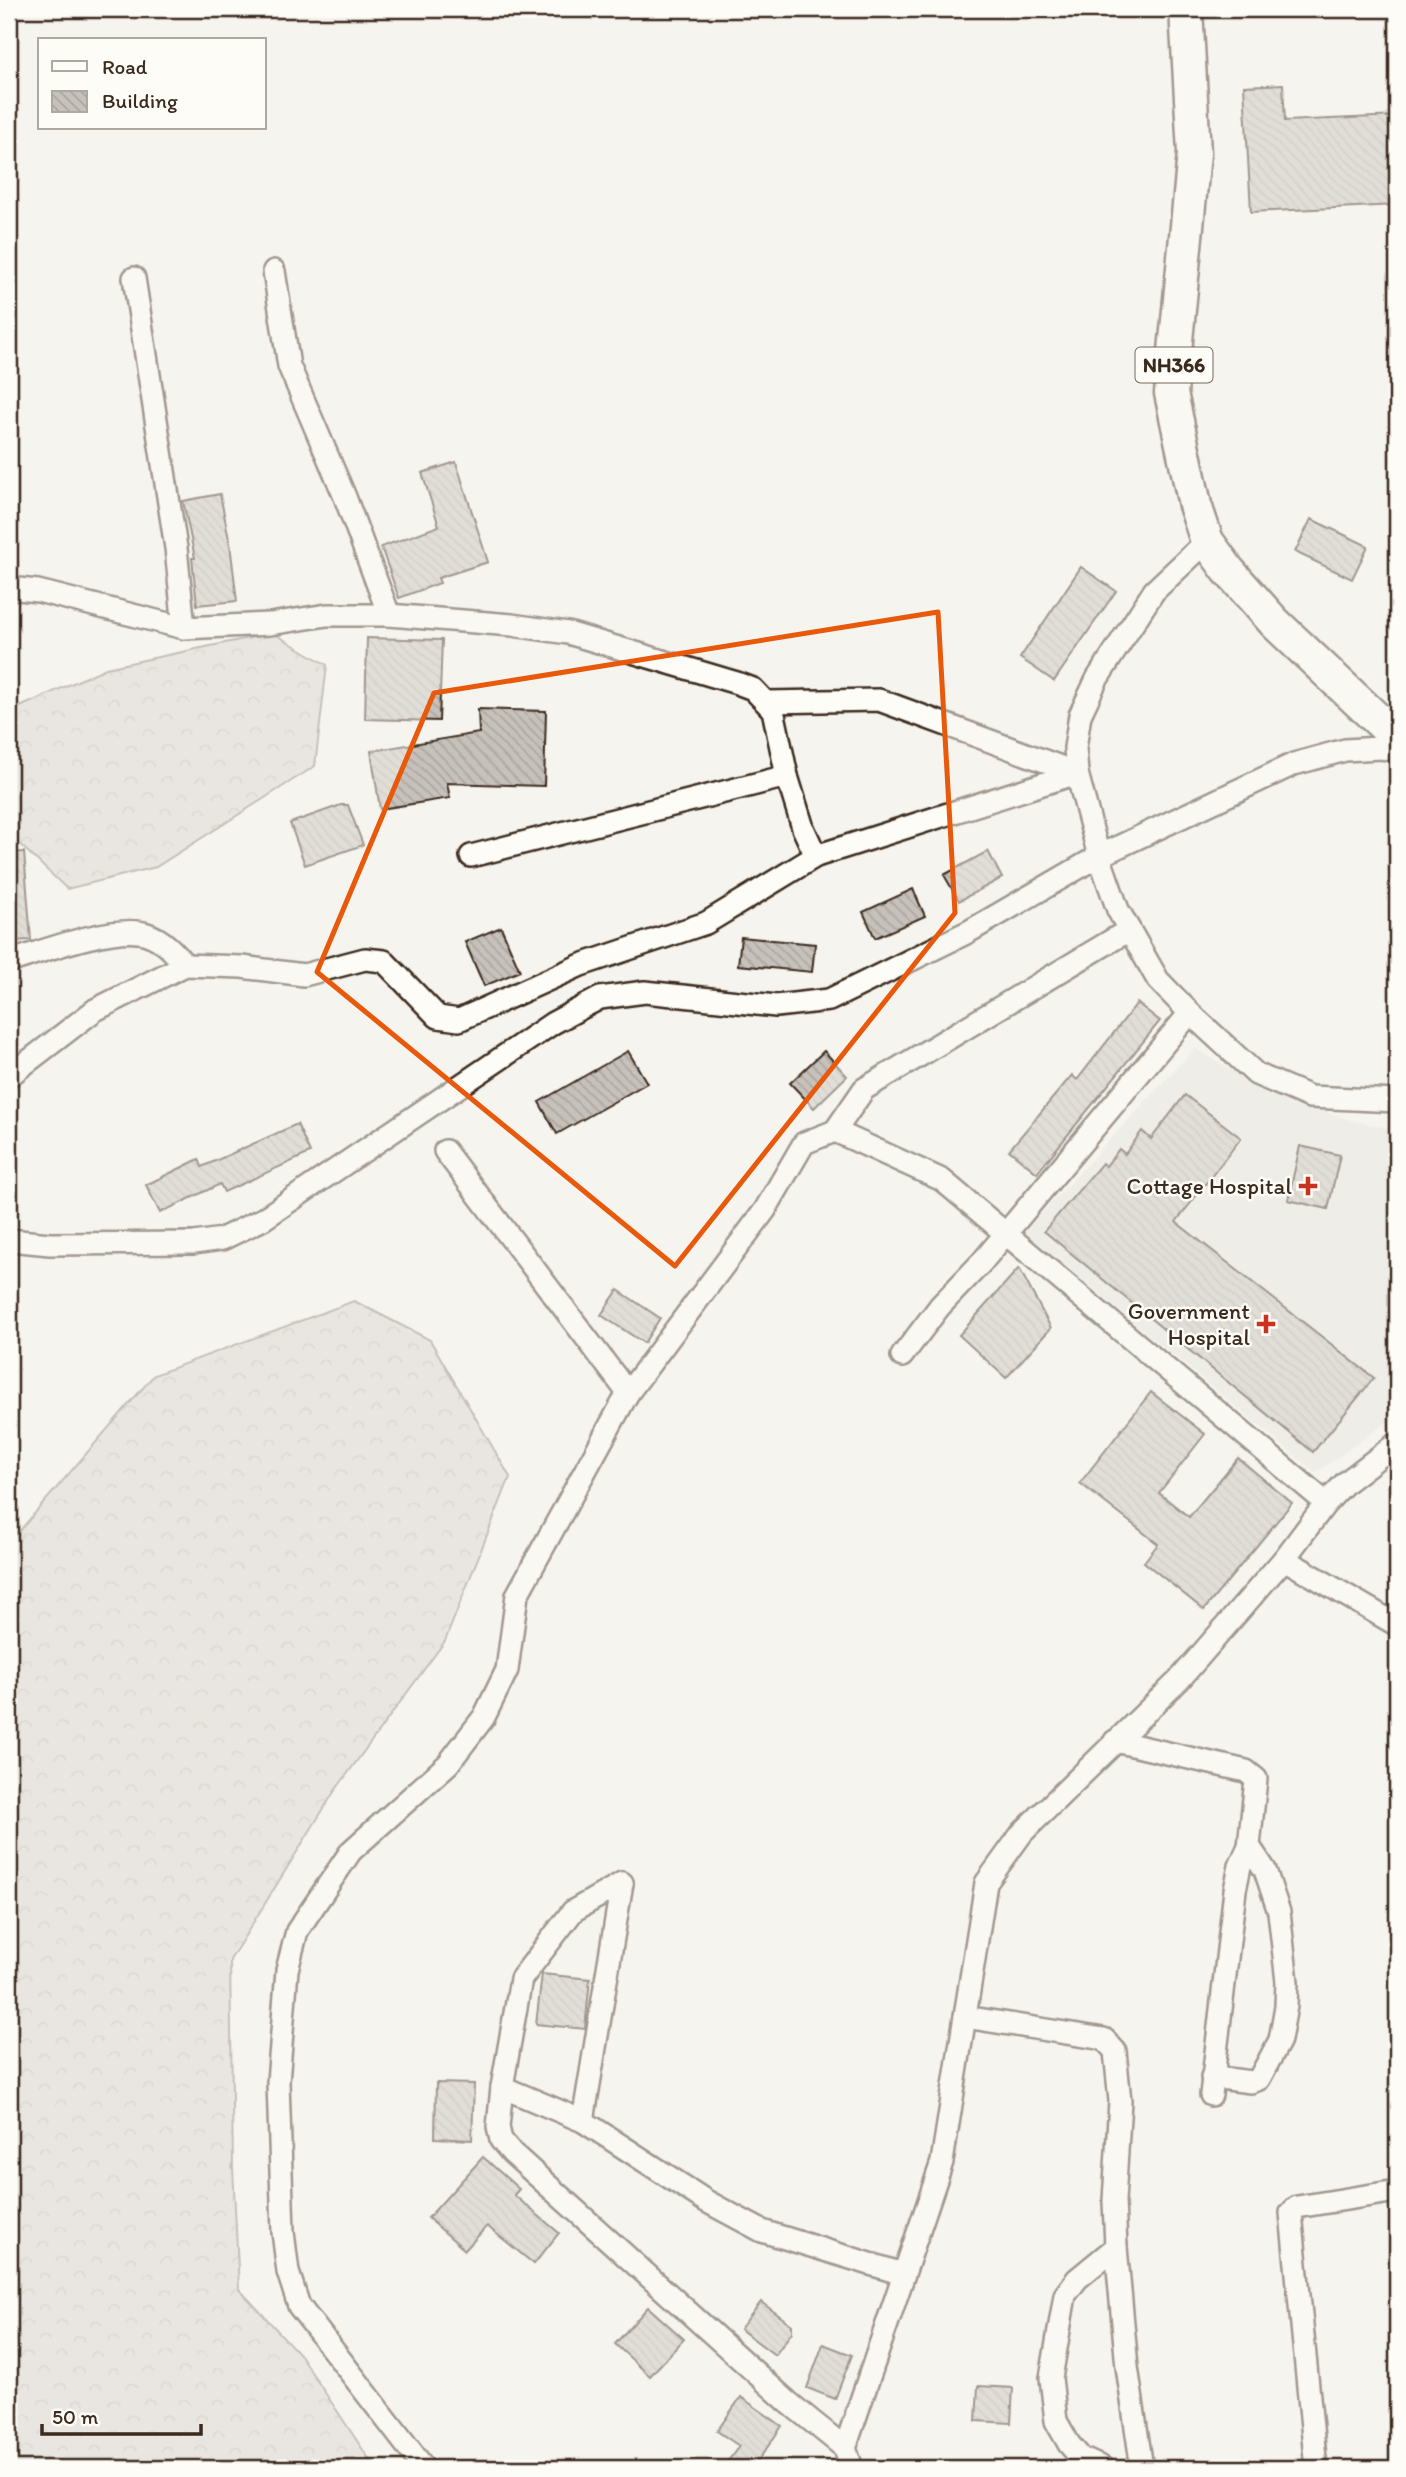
<svg xmlns="http://www.w3.org/2000/svg" width="1406" height="2477" font-family="Itim,sans-serif">
<style>
.built{fill:#e7e5df}
.forest{fill:url(#forest-crowns);stroke:#8a8077;stroke-width:2}
.building{fill:url(#building-back-hatch);stroke:#3b2a1e;stroke-width:2}
.lines{fill:none;stroke-linecap:round;stroke-linejoin:round}
.minor-casing{stroke:#3b2a1e;stroke-width:26}
.highway-casing{stroke:#3b2a1e;stroke-width:37}
.minor{stroke:#fdfcf7;stroke-width:21}
.highway{stroke:#fdfcf7;stroke-width:32}
.marked{fill:none;stroke:#e8590c;stroke-width:5;stroke-linejoin:round}
.poi-dot{fill:#c8321e;stroke:#fdfcf7;stroke-width:2.5}
.labels{text-anchor:middle;stroke-width:5;stroke-linejoin:round;paint-order:stroke}
.shield{fill:#fdfcf7;stroke:#75695f;stroke-width:2}
.shield-label{font-size:21px;font-weight:bold;fill:#3b2a1e}
.poi-label{font-size:23px;fill:#3b2a1e;stroke:#fdfcf7;text-anchor:end}
</style>
<defs>
<pattern id="forest-crowns" width="20" height="18" patternUnits="userSpaceOnUse" patternTransform="scale(1.75)"><rect width="20" height="18" fill="#dad6d0"/><path d="M2 6a3 3 0 1 1 6 0M12 15a3 3 0 1 1 6 0" fill="none" stroke="#bcb8b2"/></pattern>
<pattern id="building-back-hatch" width="6" height="6" patternUnits="userSpaceOnUse" patternTransform="scale(1.75)"><rect width="6" height="6" fill="#c7c1bb"/><path d="M-1 5l2 2M0 0l6 6M5-1l2 2" fill="none" stroke="#aca6a0"/></pattern>
</defs>
<rect width="100%" height="100%" fill="#f5f4ee"/>
<filter id="ink" filterUnits="userSpaceOnUse"><feTurbulence type="fractalNoise" baseFrequency=".0143" numOctaves="2"/><feDisplacementMap in="SourceGraphic" scale="14" xChannelSelector="R" yChannelSelector="G"/><feConvolveMatrix kernelMatrix="1 2 1 2 8 2 1 2 1" color-interpolation-filters="sRGB"/></filter>
<g filter="url(#ink)">
<!-- built -->
<polygon class="built" points="1195,1048 1274,1095 1351,1120 1397,1130 1397,1415 1316,1473 1024,1232"/>
<!-- forest -->
<g class="forest">
<polygon points="273,633 327,665 315,766 156,867 67,889 9,834 9,712 106,668"/>
<polygon points="354,1301 430,1340 510,1477 445,1641 334,1792 230,1960 233,2168 239,2289 300,2355 375,2468 9,2468 10,1542 154,1375"/>
</g>
<!-- building -->
<g class="building">
<polygon points="1283,84 1285,121 1397,116 1397,205 1251,212 1244,86"/>
<polygon points="456,462 488,562 438,578 440,583 399,598 381,547 439,526 422,473"/>
<polygon points="220,494 230,544 237,601 197,605 192,558 195,558 183,501"/>
<polygon points="1311,519 1368,546 1352,579 1295,552"/>
<polygon points="1081,567 1116,591 1054,681 1020,658"/>
<polygon points="367,638 442,640 439,721 365,719"/>
<polygon points="478,709 546,711 544,786 447,783 450,798 380,809 371,751 479,733"/>
<polygon points="341,805 348,805 363,845 305,865 290,823"/>
<polygon points="988,851 1002,878 959,901 944,875"/>
<polygon points="24,852 31,940 12,941 9,853"/>
<polygon points="913,889 925,916 875,938 863,912"/>
<polygon points="501,927 520,971 484,986 465,942"/>
<polygon points="741,937 815,944 812,972 738,965"/>
<polygon points="1137,1003 1160,1021 1037,1173 1009,1150 1072,1075 1077,1080"/>
<polygon points="628,1051 647,1083 557,1134 539,1102"/>
<polygon points="824,1051 847,1076 814,1108 790,1083"/>
<polygon points="1185,1095 1241,1138 1176,1222 1374,1378 1313,1452 1044,1231 1102,1163 1106,1166 1119,1149 1125,1154 1142,1131 1151,1139"/>
<polygon points="297,1124 310,1153 224,1192 220,1184 160,1213 146,1185 199,1159 202,1167"/>
<polygon points="1300,1146 1340,1155 1328,1209 1288,1200"/>
<polygon points="1019,1268 1051,1328 1006,1378 959,1335"/>
<polygon points="618,1290 660,1318 644,1343 601,1315"/>
<polygon points="1151,1392 1205,1434 1159,1493 1189,1517 1238,1458 1292,1503 1204,1610 1144,1562 1158,1544 1080,1483"/>
<polygon points="542,1974 590,1979 585,2029 536,2024"/>
<polygon points="436,2083 474,2084 472,2140 435,2138"/>
<polygon points="483,2157 519,2189 514,2195 559,2233 534,2264 487,2226 465,2250 428,2218"/>
<polygon points="761,2302 792,2325 792,2332 775,2355 740,2329"/>
<polygon points="648,2307 684,2339 650,2376 615,2344"/>
<polygon points="823,2344 852,2355 835,2399 807,2388"/>
<polygon points="978,2386 1013,2388 1011,2423 976,2421"/>
<polygon points="741,2397 782,2426 753,2468 723,2468 739,2446 717,2431"/>
</g>
<g class="lines">
<defs>
<g id="minor">
<polyline points="274,271 289,366 345,497 389,615"/>
<polyline points="134,278 176,548 184,628"/>
<polyline points="1207,541 1154,591 1097,679 1080,715 1075,748 1077,773 1099,856 1118,910 1158,980 1190,1013 1256,1074 1310,1097 1397,1101"/>
<polyline points="9,588 38,591 184,628 270,624 327,615 389,615 512,625 568,633 737,683 753,689 773,710 787,776 803,828 816,856"/>
<polyline points="766,702 879,700 1077,773"/>
<polyline points="471,856 787,776"/>
<path d="M9 962C40 952 117 923 147 934 163 939 175 953 185 965"/>
<polyline points="9,1076 95,1010 185,965 242,967 304,975 365,959 384,961 438,1017 459,1020 581,965 706,923 816,856 1077,773"/>
<polyline points="835,1131 864,1089 1129,930"/>
<polyline points="445,1151 628,1393"/>
<polyline points="9,1240 50,1244 194,1243 222,1239 263,1219 553,1023 600,998 645,992 776,1006 829,1000 968,932 1099,856 1294,764 1345,750 1380,748 1397,750"/>
<polyline points="902,1356 940,1306 982,1262 1190,1013"/>
<polyline points="1284,1559 1397,1625"/>
<polyline points="1115,1741 1246,1771 1256,1779 1249,1846 1265,1870 1279,1912 1287,1982 1286,2006 1280,2040 1259,2079 1251,2082 1212,2077"/>
<polyline points="622,1883 573,1911 521,1979 502,2087 498,2127 501,2140 512,2153 788,2402 845,2448"/>
<polyline points="965,2017 1104,2039 1115,2051 1120,2101 1114,2201 1116,2247 1127,2367 1142,2468"/>
<polyline points="502,2087 583,2121 706,2201 762,2231 903,2274"/>
<polyline points="1211,2095 1235,1890 1240,1866 1249,1846"/>
<polyline points="583,2121 622,1883"/>
<polyline points="424,2468 299,2306 288,2272 283,2232 278,2082 287,1970 297,1931 351,1851 448,1764 484,1717 507,1670 517,1595 628,1393 765,1210 804,1143 835,1131 942,1180 1326,1503"/>
<polyline points="852,2468 845,2448 942,2162 986,1883 1022,1833 1179,1680 1284,1559 1326,1503 1345,1483 1397,1443"/>
<polyline points="1103,2468 1081,2458 1069,2444 1056,2421 1051,2378 1065,2295 1077,2279 1116,2247"/>
<polyline points="1316,2468 1291,2213 1297,2207 1397,2191"/>
</g>
<polyline id="highway" points="1186,9 1194,153 1171,393 1195,505 1207,541 1228,570 1275,623 1397,738"/>
</defs>
<!-- minor casing -->
<use href="#minor" class="minor-casing"/>
<!-- highway casing -->
<use href="#highway" class="highway-casing"/>
<!-- minor -->
<use href="#minor" class="minor"/>
<!-- highway -->
<use href="#highway" class="highway"/>
</g>
</g>
<!-- marked area -->
<path d="M0 0H1406V2477H0ZM938 612 955 913 675 1266 317 972 434 693Z" fill="#f5f4ee" fill-opacity=".55" fill-rule="evenodd"/>
<path class="marked" d="M938 612 955 913 675 1266 317 972 434 693Z"/>
<!-- markers -->
<g class="poi-dot">
<path d="M1304.5 1175.5h7v7h7v7h-7v7h-7v-7h-7v-7h7z"/>
<path d="M1262.5 1313.5h7v7h7v7h-7v7h-7v-7h-7v-7h7z"/>
</g>
<g class="labels">
<!-- shield labels -->
<rect class="shield" x="1135.5" y="347.5" width="77" height="35" rx="5"/>
<g class="shield-label">
<text x="1174" y="372">NH366</text>
</g>
<!-- poi labels -->
<g class="poi-label">
<text x="1292" y="1194">Cottage Hospital</text>
<text x="1250" y="1319">Government<tspan x="1250" dy="26">Hospital</tspan></text>
</g>
</g>
<!-- margin -->
<rect width="1406" height="2477" fill="none" stroke="#fdfcf7" stroke-width="35"/>
<rect x="18" y="18" width="1371" height="2442" fill="none" stroke="#3b2a1e" stroke-width="2.5" filter="url(#ink)"/>
<!-- legend -->
<rect x="38" y="38" width="228" height="91" fill="#fdfcf7" stroke="#afa8a0" stroke-width="2"/>
<rect x="52" y="61" width="35" height="10" fill="#fdfcf7" stroke="#afa8a0" stroke-width="2"/>
<text x="102" y="74" font-size="21" fill="#3b2a1e">Road</text>
<rect x="52" y="91" width="35" height="21" fill="url(#building-back-hatch)" stroke="#afa8a0" stroke-width="2"/>
<text x="102" y="108" font-size="21" fill="#3b2a1e">Building</text>
<!-- scale -->
<path d="M42 2424v10h159v-10" fill="none" stroke="#3b2a1e" stroke-width="3.5"/>
<text x="52" y="2424" font-size="21" fill="#3b2a1e" stroke="#fdfcf7" stroke-width="5" paint-order="stroke">50 m</text>
</svg>
